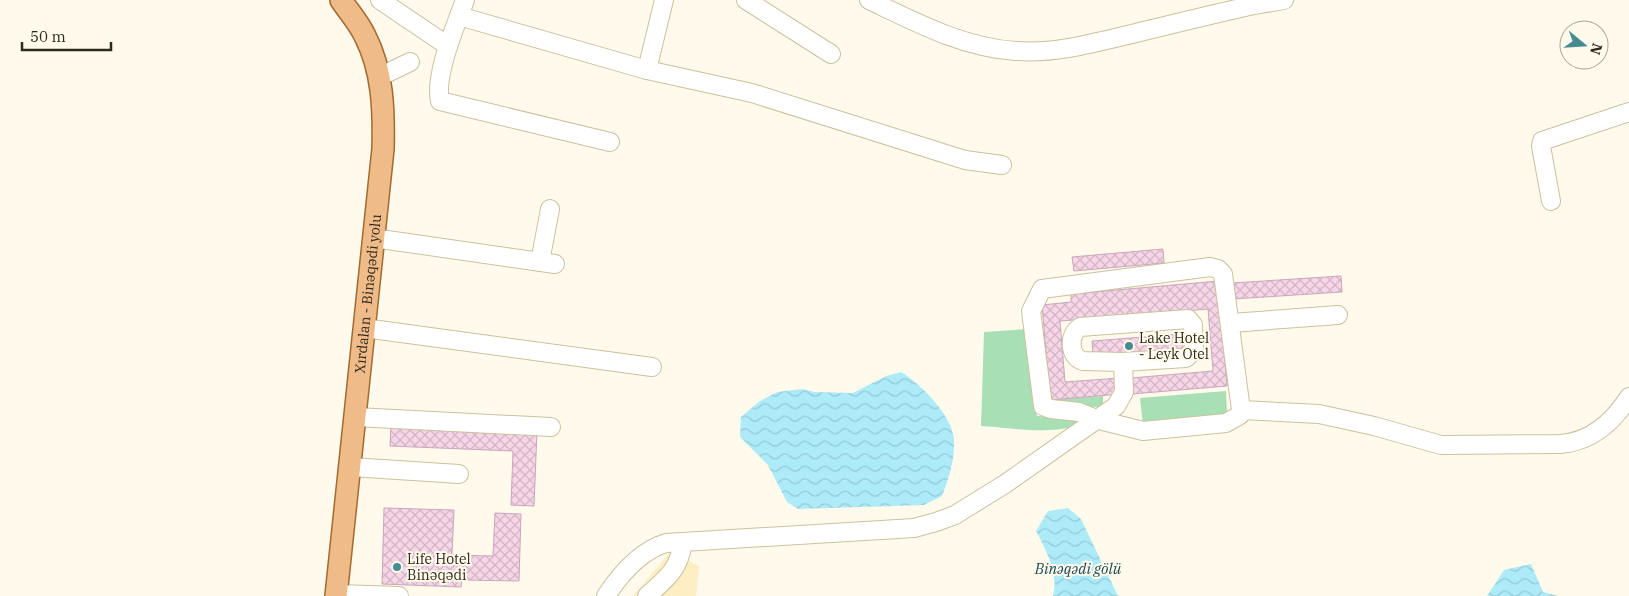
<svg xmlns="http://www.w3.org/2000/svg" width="1629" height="596" font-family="'IBM Plex Serif',serif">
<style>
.built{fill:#fdefc3}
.green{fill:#a9dfb5}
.water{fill:url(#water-waves)}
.building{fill:url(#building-cross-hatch);stroke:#caa6ba}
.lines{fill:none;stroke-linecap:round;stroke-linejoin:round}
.minor-casing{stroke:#cbc19d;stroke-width:20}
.major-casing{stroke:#a56a2e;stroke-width:24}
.minor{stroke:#fff;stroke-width:18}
.major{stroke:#efbb88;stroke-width:21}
.poi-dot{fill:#448c90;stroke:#fffaec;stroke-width:2}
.labels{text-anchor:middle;stroke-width:4;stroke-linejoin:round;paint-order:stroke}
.street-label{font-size:14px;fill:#2d291b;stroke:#fffaec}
.poi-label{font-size:14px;fill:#2d291b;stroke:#fffaec;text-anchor:start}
.water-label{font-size:15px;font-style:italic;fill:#174a54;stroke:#fffaec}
</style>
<defs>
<pattern id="water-waves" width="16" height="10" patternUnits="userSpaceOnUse" patternTransform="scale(1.25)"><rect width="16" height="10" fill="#adebf9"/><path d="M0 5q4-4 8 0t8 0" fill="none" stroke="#95cad5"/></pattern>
<pattern id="building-cross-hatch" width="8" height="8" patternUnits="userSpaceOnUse" patternTransform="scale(1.25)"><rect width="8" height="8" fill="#f6d5e7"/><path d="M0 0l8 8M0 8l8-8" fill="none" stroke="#d3b7c6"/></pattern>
</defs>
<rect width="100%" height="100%" fill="#fffaec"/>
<!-- built -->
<polygon class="built" points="670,552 699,566 696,596 633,596"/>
<!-- green -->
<g class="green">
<path d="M1027 329 1037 416 1078 417 1084 420C1067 438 1005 427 981 426L984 332Z"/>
<polygon points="1226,391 1227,412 1219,419 1143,426 1140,398"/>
<polygon points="1103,396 1103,407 1057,406 1050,400"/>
</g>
<!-- water -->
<g class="water">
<path d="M901 372C920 383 953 416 954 440 955 459 949 478 942 496L924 505 798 509 787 502 768 465 740 437 741 417 760 401 777 392 802 389 815 392 853 393 886 376Z"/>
<path d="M1068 508 1081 519 1118 596H1053C1059 574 1046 550 1036 531L1048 511Z"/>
<polygon points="1531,564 1543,592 1558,596 1487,596 1504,570"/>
</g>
<!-- building -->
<g class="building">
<polygon points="1163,249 1164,263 1074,271 1072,257"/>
<polygon points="1341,276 1342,292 1233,299 1232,283"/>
<polygon points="1219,281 1227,386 1132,394 1131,378 1213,371 1208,309 1060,321 1065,382 1119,378 1120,394 1050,400 1042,305 1071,302 1071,294"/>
<polygon points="1182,334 1183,349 1093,356 1092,341"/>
<polygon points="391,425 537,431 534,506 511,505 513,451 390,446"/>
<polygon points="384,508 454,510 452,555 493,556 495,513 521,514 519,581 462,580 461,587 382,584"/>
</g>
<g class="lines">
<defs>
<g id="minor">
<polyline points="380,0 448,46"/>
<path d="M465 0C456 25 434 75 440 101L610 142"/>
<polyline points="746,0 831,54"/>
<path d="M869 0C915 22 964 48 1016 51 1055 54 1094 43 1132 34 1173 24 1213 14 1254 5L1284 0"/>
<polyline points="459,16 647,70 752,93 965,160 1002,165"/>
<polyline points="647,70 664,0"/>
<polyline points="379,77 410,62"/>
<polyline points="1551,201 1541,146 1542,141 1629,112"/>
<polyline points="373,238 555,264"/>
<polyline points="540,262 550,209"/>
<polygon points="1210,267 1218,269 1223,274 1241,410 1240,415 1226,423 1143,431 1099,420 1079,412 1051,409 1043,406 1031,311 1042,289"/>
<path d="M1188 319 1193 325 1194 350 1186 358 1123 362 1083 361C1069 357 1068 335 1080 327Z"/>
<polyline points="1231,323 1338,315"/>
<polyline points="364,328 652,367"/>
<path d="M1241 410 1319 414 1374 426 1441 445 1560 444C1591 442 1613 422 1629 397"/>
<polyline points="356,417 551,427"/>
<polyline points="351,467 459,474"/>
<polyline points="337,594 399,596"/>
<path d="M606 596C621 573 640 551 666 543L914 528 936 522 955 515 1005 484 1116 406 1124 392 1123 362"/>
<path d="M647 596C667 578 679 570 683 542"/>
</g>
<g id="major">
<path id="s1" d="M336 596 383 149C384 110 383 71 365 36 359 23 349 12 341 0"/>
</g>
</defs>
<!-- minor casing -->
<use href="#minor" class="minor-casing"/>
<!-- major casing -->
<use href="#major" class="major-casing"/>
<!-- minor -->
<use href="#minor" class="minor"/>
<!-- major -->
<use href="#major" class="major"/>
</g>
<!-- markers -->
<g class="poi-dot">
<circle cx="1129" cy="346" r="5"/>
<circle cx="397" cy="567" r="5"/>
</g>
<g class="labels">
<!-- street labels -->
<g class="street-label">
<text dy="5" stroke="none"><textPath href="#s1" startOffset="304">Xırdalan - Binəqədi yolu</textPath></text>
</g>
<!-- poi labels -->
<g class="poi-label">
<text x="1139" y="343">Lake Hotel<tspan x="1139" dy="16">- Leyk Otel</tspan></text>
<text x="407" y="564">Life Hotel<tspan x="407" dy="16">Binəqədi</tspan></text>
</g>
<!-- water labels -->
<g class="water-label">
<text x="1078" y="574">Binəqədi gölü</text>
</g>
</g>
<!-- north arrow -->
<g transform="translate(1584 45) rotate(108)"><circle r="24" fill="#fffaec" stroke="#aba698"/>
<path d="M0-4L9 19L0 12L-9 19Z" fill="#448c90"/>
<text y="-8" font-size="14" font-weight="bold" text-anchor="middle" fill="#2d291b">N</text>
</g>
<!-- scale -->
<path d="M22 42v8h89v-8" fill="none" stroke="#2d291b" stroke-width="2.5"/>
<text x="30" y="42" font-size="15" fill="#2d291b" stroke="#fffaec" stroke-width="4" paint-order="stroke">50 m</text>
</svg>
